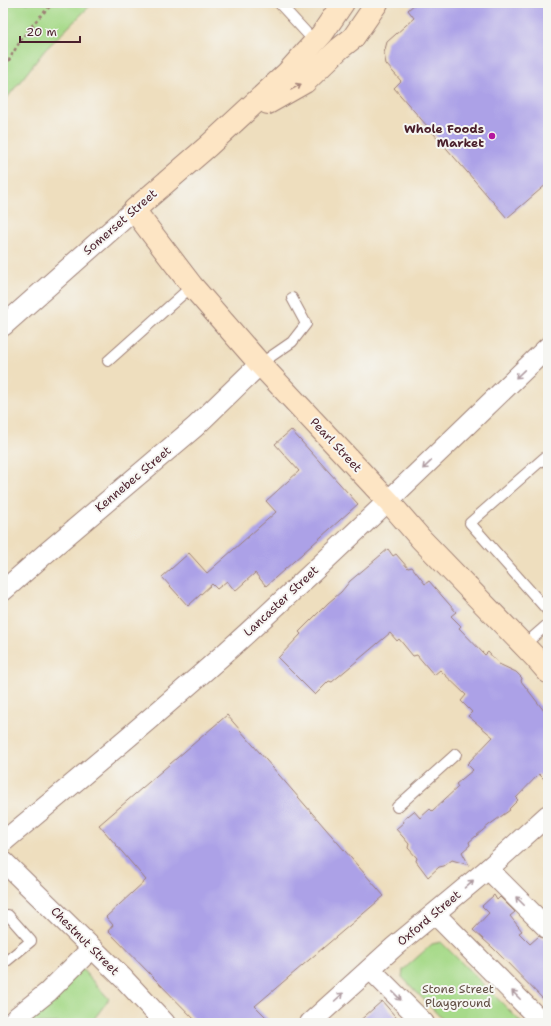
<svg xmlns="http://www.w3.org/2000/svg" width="551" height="1026" font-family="'Shantell Sans',sans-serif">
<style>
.green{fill:#a7da8a;stroke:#787c5a}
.building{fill:#aca1e7}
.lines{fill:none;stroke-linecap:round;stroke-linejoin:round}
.lane-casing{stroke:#9c7e74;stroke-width:12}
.street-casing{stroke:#9c7e74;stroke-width:22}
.secondary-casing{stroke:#9c7e74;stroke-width:24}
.path{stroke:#9c7e74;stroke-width:2.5;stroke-dasharray:3 3;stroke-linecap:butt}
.lane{stroke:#fff;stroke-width:10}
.street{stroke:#fff;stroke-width:20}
.secondary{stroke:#fde5c4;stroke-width:22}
.oneway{stroke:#a48278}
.oneway2{stroke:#ae9aa0}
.poi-dot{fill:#b5179e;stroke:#f6f6f2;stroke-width:1.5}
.labels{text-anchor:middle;stroke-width:4;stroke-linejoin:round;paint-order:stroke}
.poi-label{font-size:12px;font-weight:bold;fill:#4a1f2b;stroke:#f6f6f2;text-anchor:end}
.street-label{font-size:12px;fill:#4a1f2b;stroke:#f6f6f2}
.park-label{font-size:12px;fill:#614e43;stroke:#f6f6f2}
</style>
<rect width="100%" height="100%" fill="#f6f6f2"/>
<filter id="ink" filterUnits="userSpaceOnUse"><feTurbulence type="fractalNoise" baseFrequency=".025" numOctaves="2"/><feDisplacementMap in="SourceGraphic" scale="8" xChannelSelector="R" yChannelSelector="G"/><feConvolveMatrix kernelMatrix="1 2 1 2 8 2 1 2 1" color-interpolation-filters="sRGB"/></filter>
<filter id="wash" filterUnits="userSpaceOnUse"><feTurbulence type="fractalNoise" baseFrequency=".012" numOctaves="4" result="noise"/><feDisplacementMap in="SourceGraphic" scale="16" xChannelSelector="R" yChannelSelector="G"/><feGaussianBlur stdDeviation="0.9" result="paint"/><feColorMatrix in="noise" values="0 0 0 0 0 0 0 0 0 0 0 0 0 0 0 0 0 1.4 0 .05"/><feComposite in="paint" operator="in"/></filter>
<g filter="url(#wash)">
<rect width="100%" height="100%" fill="#eedebe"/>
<!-- green -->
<g class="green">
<polygon points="3,3 93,3 45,50 3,103"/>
<polygon points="441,942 522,1023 446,1023 402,977 403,970 432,944"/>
<polygon points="81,968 109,999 91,1023 28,1023"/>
</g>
<g id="blocks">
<!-- building -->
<g class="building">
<polygon points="416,3 548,3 548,183 507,218 394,88 401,81 386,64 384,53 387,42 414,18 408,10"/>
<polygon points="291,430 358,504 266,586 255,573 235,591 227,581 217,589 212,584 188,606 162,577 189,553 207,573 276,512 266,501 299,471 275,444"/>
<polygon points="388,549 393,556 396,554 408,568 412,567 425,584 429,581 456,612 451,616 461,626 459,628 485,655 488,652 499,664 516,672 522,678 521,681 548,716 548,783 539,774 516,798 518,800 509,809 510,810 489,825 469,842 470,845 462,852 469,865 452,860 444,866 439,867 428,877 416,861 417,858 408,848 409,844 396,829 404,822 403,820 414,811 420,818 430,809 432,811 458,787 456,784 473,770 467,764 493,737 468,716 472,712 461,701 466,695 440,670 434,675 417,655 413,656 399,639 397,641 390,633 332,682 329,681 315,695 278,658 301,634 299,632 328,603 341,592 350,581"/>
<polygon points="227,715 384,896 255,1006 272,1023 198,1023 108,931 113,925 106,917 146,880 99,825"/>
<polygon points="494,895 497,900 500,897 515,912 510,916 522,931 519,933 530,944 539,936 548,942 548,1004 493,948 473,930 489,913 482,906"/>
<polygon points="382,1001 401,1023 357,1023"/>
</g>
</g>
</g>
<g filter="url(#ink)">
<use href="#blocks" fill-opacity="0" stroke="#9c7e74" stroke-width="1"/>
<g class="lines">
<defs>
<g id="lane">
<polyline points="279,3 315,42"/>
<polyline points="108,361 192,286"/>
<polyline points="260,364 292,342 306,324 292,298"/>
<polyline points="548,463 544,458 470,523 548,611"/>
<polyline points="524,645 548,624"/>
<polyline points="397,807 456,754"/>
<polyline points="3,915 8,915 31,941 3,964"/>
</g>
<g id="street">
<polyline points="3,326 134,210"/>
<polyline points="3,591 45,554 195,427 260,364"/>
<path d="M3 842C81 777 159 713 234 645 341 548 444 447 548 347"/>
<polyline points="3,861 124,979 165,1023"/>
<polyline points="488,869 548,929"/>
<polyline points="435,914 543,1023"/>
<polyline points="370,969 424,1023"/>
<polyline points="11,1023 18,1016 48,992 92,948"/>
<polyline points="310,1023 394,947 488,869 548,815"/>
</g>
<g id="secondary">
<polyline points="343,3 322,34 287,73 207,147 134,210 192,286 260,364 389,502 421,539 535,657 548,672"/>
<polyline points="268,103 305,82 339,49 353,38 377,3"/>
</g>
</defs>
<!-- lane casing -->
<use href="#lane" class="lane-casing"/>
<!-- street casing -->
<use href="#street" class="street-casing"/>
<!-- secondary casing -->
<use href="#secondary" class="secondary-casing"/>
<!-- path -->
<path class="path" d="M3 72C16 45 31 23 54 3"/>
<!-- lane -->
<use href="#lane" class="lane"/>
<!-- street -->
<use href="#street" class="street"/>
<!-- secondary -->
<use href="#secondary" class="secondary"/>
</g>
<!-- one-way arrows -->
<defs><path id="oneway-shaft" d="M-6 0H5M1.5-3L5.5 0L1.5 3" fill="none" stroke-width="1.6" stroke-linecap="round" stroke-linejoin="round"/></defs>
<use class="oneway" href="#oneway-shaft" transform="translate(296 87) rotate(-29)"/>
<g class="oneway2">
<use href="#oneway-shaft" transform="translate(520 374) rotate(136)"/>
<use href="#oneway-shaft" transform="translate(427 465) rotate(136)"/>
<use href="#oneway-shaft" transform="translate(469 884) rotate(-41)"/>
<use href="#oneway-shaft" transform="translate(520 901) rotate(-135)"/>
<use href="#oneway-shaft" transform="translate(516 995) rotate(-135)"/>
<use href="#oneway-shaft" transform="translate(397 996) rotate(46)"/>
<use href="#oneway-shaft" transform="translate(339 997) rotate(-42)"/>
</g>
</g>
<!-- markers -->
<circle class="poi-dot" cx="492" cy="136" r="4"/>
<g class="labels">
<!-- poi labels -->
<g class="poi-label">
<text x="484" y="133">Whole Foods<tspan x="484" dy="14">Market</tspan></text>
</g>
<!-- street labels -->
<g class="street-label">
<text transform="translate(120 222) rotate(-41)" y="4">Somerset Street</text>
<text transform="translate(336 445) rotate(47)" y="4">Pearl Street</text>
<text transform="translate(133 479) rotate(-40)" y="4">Kennebec Street</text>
<text transform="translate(281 601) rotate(-43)" y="4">Lancaster Street</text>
<text transform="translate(429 918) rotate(-40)" y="4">Oxford Street</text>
<text transform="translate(85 941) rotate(45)" y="4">Chestnut Street</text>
</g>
<!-- park labels -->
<g class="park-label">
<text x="458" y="993">Stone Street<tspan x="458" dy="14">Playground</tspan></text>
</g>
</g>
<!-- margin -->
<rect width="551" height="1026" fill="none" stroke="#f6f6f2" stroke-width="16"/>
<!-- scale -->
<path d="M20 36v6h60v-6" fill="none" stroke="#4a1f2b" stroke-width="2"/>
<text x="26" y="36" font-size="12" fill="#4a1f2b" stroke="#f6f6f2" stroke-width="3" paint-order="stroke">20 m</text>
</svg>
